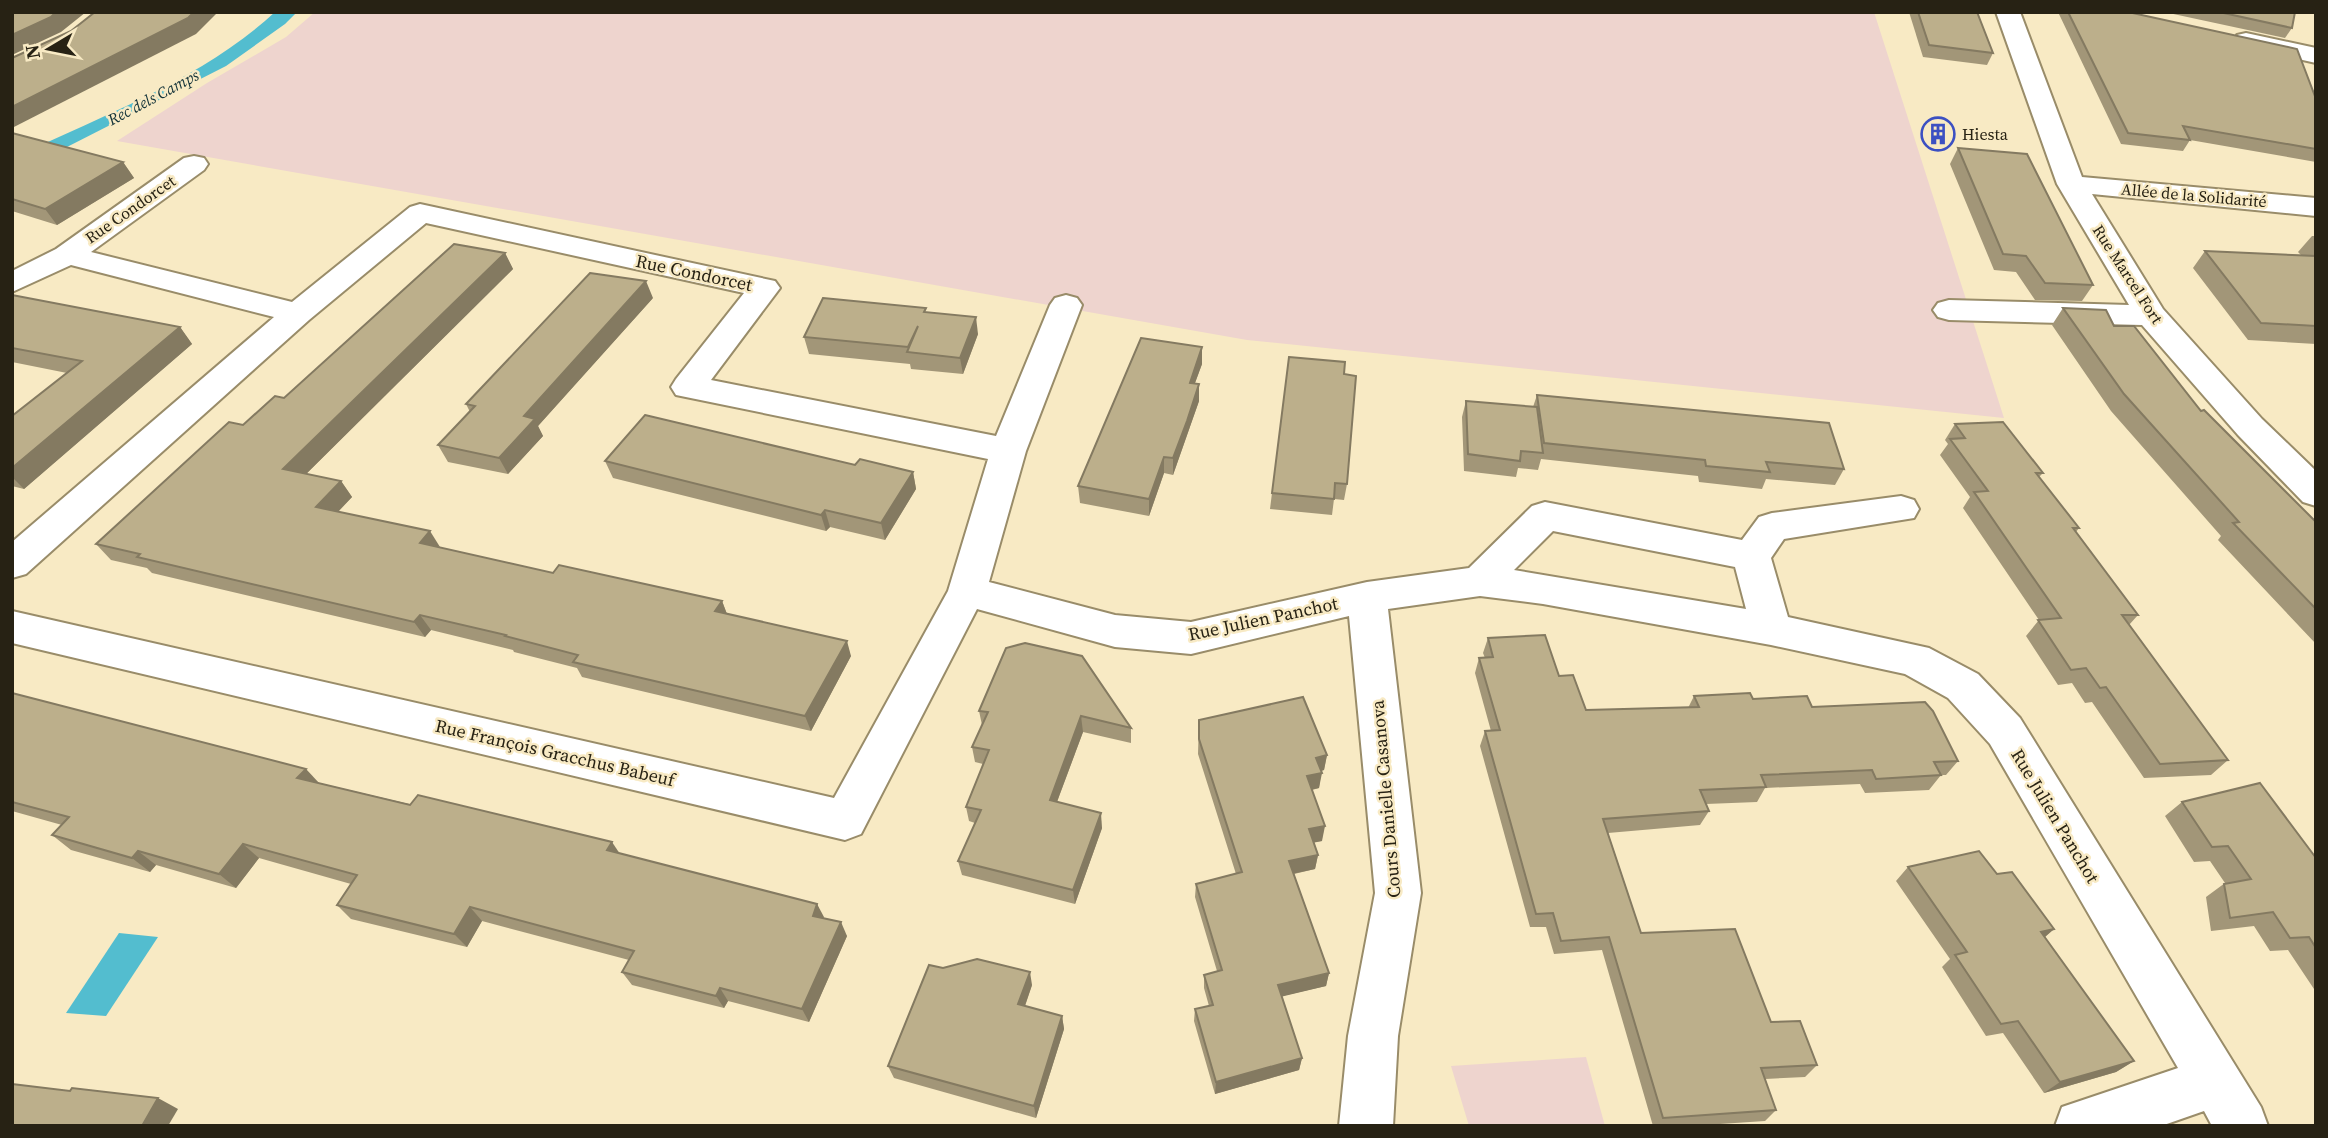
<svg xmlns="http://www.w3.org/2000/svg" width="2328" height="1138" font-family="'Source Serif 4',serif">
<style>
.green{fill:#eed4ce}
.water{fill:#53bdcf}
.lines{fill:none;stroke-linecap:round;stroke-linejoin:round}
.minor-casing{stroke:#998c69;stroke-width:4}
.minor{fill:#fff;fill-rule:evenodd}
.wall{fill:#a29678}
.shaded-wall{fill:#847a61}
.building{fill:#bcaf8b;stroke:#847a61;stroke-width:2}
.labels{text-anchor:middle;stroke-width:5;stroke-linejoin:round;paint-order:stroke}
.far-water-label{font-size:16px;font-style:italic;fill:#123238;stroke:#f8eac4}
.far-poi-label{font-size:16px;fill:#272214;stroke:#f8eac4;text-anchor:start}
.far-street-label{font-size:16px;fill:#272214;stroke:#f8eac4}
.street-label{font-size:18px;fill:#272214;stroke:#f8eac4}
</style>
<rect width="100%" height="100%" fill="#f8eac4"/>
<!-- green -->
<g class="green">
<polygon points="315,12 1874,12 2004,418 1247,340 117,141 207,83 286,37"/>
<polygon points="1586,1057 1605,1126 1469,1126 1451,1066"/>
</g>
<!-- water -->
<g class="water">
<path d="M275 12H297L285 24 226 66 12 175 24 153C109 113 205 77 275 12Z"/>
<polygon points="119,933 158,937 106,1016 66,1013"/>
</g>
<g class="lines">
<defs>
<g id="minor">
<polygon points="1996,12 2020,12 2082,177 2316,198 2316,216 2092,194 2163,309 2262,419 2316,471 2316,506 2303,502 2238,435 2142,325 1949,320 1938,317 1933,310 1938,303 1949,300 2129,305 2057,184"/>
<polygon points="2246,33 2316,48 2316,63 2237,45 2234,40 2237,35"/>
<path d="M194 156 204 158 208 164 204 170 91 252 292 302 410 207 420 204 775 281 780 288 711 380 996 436 1050 305 1055 298 1066 295 1077 298 1082 305 1026 451 989 582 1115 615 1191 622 1367 582 1469 568 1532 506 1545 502 1742 540 1759 517 1772 513 1901 496 1914 500 1919 509 1914 518 1784 539 1771 558 1788 617 1929 648 1978 674 2020 718 2261 1107 2268 1126H2212L2204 1111 2161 1126H2055L2062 1107 2178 1068 1990 744 1948 698 1905 674 1771 645 1543 604 1480 596 1388 609 1421 893 1398 1036 1393 1126H1339L1348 1036 1375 893 1349 616 1191 654 1115 647 977 609 861 834 845 840 12 643V611L834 798 948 591 988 459 676 395 671 387 676 379 744 293 426 223 309 320 26 574 12 578V542L274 317 71 265 12 292V271L56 249 184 158ZM1553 531 1735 567 1746 609 1514 570Z"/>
</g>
</defs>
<!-- minor casing -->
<use href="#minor" class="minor-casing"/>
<!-- minor -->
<use href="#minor" class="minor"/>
</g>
<!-- wall -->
<g class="wall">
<polygon points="1909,12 1977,12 1993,53 1987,65 1923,57"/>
<polygon points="2058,12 2128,12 2316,99 2316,162 2190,140 2183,151 2121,144"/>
<polygon points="2164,12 2295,12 2292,28 2285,38"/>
<polygon points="12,133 123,162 134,178 57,225 12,211"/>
<polygon points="1958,148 2093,285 2082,301 2035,300 2016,272 1994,270 1950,164"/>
<polygon points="2312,236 2316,236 2316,344 2248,340 2193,268 2205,251 2301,255 2298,252"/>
<polygon points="505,253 513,269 306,474 341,481 352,497 338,512 440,548 553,573 722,601 727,614 851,656 811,731 582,677 577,668 514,652 513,650 431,630 425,637 152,573 147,568 111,560 96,544 243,425"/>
<polygon points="12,295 180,327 192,344 24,489 12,486 12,416 67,373 12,362"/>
<polygon points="653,298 538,426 543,436 508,474 448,462 438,445 470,412 466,404"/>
<polygon points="2063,308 2114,326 2316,522 2316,644 2218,540 2221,536 2111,411 2052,325"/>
<polygon points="927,312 978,334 963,374 911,369 910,364 809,354 804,337"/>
<polygon points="1202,347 1202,364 1195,383 1199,401 1173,475 1164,473 1149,516 1080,503 1078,486"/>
<polygon points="1344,374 1347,484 1344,500 1334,499 1332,515 1270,509 1272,493"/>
<polygon points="1537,395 1844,469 1835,485 1766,479 1762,489 1699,482 1698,476 1541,459 1538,470 1518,468 1516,477 1464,471 1462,417 1466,401 1533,407"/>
<polygon points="1955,424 2043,473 2039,477 2079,528 2076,532 2138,615 2129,625 2228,760 2211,775 2144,778 2092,702 2085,703 2072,683 2058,685 2026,636 2039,620 1963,508 1970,497 1940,455 1948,444 1945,440"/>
<polygon points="605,461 855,465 913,472 916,489 885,540 830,527 826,531 613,478"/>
<polygon points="1488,638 1559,676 1586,710 1688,708 1694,696 1753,699 1812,707 1958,761 1946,775 1941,775 1929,790 1865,793 1860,784 1765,788 1757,802 1706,804 1709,811 1700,825 1608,833 1641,933 1771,1022 1817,1065 1805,1077 1765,1079 1776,1110 1765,1121 1690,1126 1653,1126 1602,950 1554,954 1546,927 1530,927 1480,746 1485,731 1491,731 1475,673 1479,658 1485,658 1483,653"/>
<polygon points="1006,648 1131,728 1131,743 1083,732 1057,802 1102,828 1075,904 962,875 958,861 975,823 969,821 966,807 983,764 975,762 972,747 982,725 979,711"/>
<polygon points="12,693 319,783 619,853 817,904 823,918 847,936 809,1022 728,1001 724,1008 632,985 622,972 629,960 482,921 467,947 351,919 337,905 351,884 259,858 236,888 156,865 150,872 71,850 52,835 62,825 12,811"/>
<polygon points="1199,720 1327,755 1324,770 1321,771 1319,788 1312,790 1322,841 1314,842 1318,855 1315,869 1294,874 1329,973 1326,986 1282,996 1302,1058 1299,1070 1215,1094 1194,1021 1195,1009 1209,1006 1204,988 1204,975 1217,971 1195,897 1196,884 1236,874 1198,754"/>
<polygon points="2182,802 2316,858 2316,992 2288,950 2270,951 2254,926 2211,931 2206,897 2225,883 2210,861 2194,862 2165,816"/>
<polygon points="1908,867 1997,874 2054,929 2045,937 2134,1061 2116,1072 2044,1093 2003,1033 1986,1036 1942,967 1950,959 1896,881"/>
<polygon points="1032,985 1025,1006 1062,1016 1064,1029 1036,1118 894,1078 888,1066"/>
</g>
<!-- shaded-wall -->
<g class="shaded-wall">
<polygon points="56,12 86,12 61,32 12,55 12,35"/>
<polygon points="194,12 218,12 196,34 12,128 12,107"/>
<polygon points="123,162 134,178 57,225 45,209"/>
<polygon points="505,253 513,269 295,485 283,469"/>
<polygon points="646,281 653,298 538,426 543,436 508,474 499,458 524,416"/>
<polygon points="976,317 978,334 963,374 960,358"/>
<polygon points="180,327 192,344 24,489 12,477 12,468"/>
<polygon points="1202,347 1202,364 1189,399 1190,383"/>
<polygon points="1199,384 1199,401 1173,475 1173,458"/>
<polygon points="1164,457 1164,473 1149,516 1149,499"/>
<polygon points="913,472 916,489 885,540 881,523"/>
<polygon points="341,481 352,497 327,523 316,507"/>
<polygon points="825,510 830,527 826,531 821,515"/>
<polygon points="430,531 440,547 420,543"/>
<polygon points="722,601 728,617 715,611"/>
<polygon points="420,615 431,630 425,637 414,622"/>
<polygon points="847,641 851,656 811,731 805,716"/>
<polygon points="1081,716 1083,732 1052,815 1050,800"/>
<polygon points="1327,755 1324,770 1313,773 1316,758"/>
<polygon points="306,769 320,784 297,778"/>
<polygon points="1322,773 1319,788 1305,791 1307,776"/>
<polygon points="1101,813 1102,828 1075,904 1073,890"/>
<polygon points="1325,826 1322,841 1307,844 1309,829"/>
<polygon points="612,842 622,857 607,850"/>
<polygon points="243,844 259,858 236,888 219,874"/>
<polygon points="138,851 156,865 150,872 132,858"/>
<polygon points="1318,855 1315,869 1287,875 1289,861"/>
<polygon points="817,904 824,917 819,929 813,916"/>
<polygon points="470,907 482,921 467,947 454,934"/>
<polygon points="841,922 847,936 809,1022 802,1009"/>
<polygon points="2054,929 2039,942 2041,932"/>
<polygon points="1030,972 1032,985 1021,1017 1018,1004"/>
<polygon points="1329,973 1326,986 1276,998 1278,985"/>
<polygon points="720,988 728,1001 724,1008 716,996"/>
<polygon points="1062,1016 1064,1029 1036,1118 1034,1106"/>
<polygon points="1302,1058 1299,1070 1215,1094 1216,1082"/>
<polygon points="2134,1061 2116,1072 2044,1093 2060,1082"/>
<polygon points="158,1098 178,1109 168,1126 142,1126"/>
</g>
<!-- building -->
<g class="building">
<polygon points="12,12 56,12 51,17 12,35"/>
<polygon points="95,12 194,12 188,18 12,107 12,58 71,31"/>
<polygon points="1918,12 1977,12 1993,53 1929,45"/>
<polygon points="2068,12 2128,12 2297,49 2316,99 2316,149 2183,126 2190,140 2128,133"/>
<polygon points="2219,12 2295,12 2292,28"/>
<polygon points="12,133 123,162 45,209 12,199"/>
<polygon points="1958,148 2027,154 2093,285 2045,283 2026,256 2003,254"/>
<polygon points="454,244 505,253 283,469 341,481 316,507 430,531 420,543 553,573 559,565 722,601 715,611 847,641 805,716 573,662 578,655 505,636 506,635 420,615 414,622 137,557 140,554 96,544 229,422 243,425 275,396 284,398"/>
<polygon points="2205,251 2316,256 2316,326 2261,323"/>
<polygon points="590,273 646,281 524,416 535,419 499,458 438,445 475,406 466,404"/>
<polygon points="12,295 180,327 12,468 12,416 82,361 12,348"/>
<polygon points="823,298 926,308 924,312 976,317 960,358 907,352 918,326 908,347 804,337"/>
<polygon points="2063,308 2106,310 2114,326 2134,326 2201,411 2204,410 2316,522 2316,609 2233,523 2239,522 2124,394"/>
<polygon points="1141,338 1202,347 1190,383 1199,384 1187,421 1173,458 1164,457 1149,499 1078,486"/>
<polygon points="1289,357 1345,362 1344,374 1356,376 1347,484 1335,483 1334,499 1272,493"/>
<polygon points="1537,395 1829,423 1844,469 1766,462 1770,472 1706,466 1705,460 1544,443"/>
<polygon points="1466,401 1537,407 1543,453 1521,451 1520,461 1468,454"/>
<polygon points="645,415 855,465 860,459 913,472 881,523 825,510 821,515 605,461"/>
<polygon points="2003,422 2043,473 2036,473 2079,528 2073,528 2138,615 2122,615 2228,760 2160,764 2106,687 2100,688 2086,668 2071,670 2038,620 2061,618 1974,492 1988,491 1950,439 1965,438 1955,424"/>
<polygon points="1545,635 1559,676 1573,675 1586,710 1699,707 1694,696 1750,693 1753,699 1807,696 1812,707 1925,702 1933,711 1958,761 1934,762 1941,775 1876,779 1872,770 1761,775 1766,787 1700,790 1709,811 1603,819 1641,933 1735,929 1771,1022 1800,1021 1817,1065 1761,1068 1776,1110 1663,1118 1609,937 1561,941 1553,913 1536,914 1485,731 1500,730 1479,658 1493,657 1488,638"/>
<polygon points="1025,643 1082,656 1131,728 1081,716 1050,800 1101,813 1073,890 958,861 981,810 966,807 989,750 972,747 988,712 979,711 1006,648"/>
<polygon points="12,693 306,769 297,778 410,805 418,795 612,842 607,850 817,904 813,916 841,922 802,1009 720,988 716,996 622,972 634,951 470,907 454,934 337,905 357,875 243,844 219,874 138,851 132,858 52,835 69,817 12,802"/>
<polygon points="1303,697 1327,755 1316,758 1322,773 1307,776 1325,826 1309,829 1318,855 1289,861 1329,973 1278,985 1302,1058 1216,1082 1195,1009 1213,1005 1204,975 1222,970 1196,884 1242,872 1199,739 1199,720"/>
<polygon points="2260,783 2316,858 2316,948 2309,937 2290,938 2273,912 2230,918 2224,884 2251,879 2228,846 2212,847 2182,802"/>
<polygon points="1979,851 1997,874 2012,872 2054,929 2041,932 2134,1061 2060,1082 2018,1021 2001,1024 1955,955 1967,952 1908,867"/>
<polygon points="977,959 1030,972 1018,1004 1062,1016 1034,1106 888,1066 929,965 943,968"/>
<polygon points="12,1084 70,1091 72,1088 158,1098 142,1126 12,1126"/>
</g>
<!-- icons -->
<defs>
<symbol id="building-ring" viewBox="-11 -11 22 22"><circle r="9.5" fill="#f8eac4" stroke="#3c50c2" stroke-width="1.5"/><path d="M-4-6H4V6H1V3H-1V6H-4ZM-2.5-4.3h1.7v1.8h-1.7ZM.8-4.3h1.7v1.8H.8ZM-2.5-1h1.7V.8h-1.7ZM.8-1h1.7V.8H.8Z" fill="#3c50c2"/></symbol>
</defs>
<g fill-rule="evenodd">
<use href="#building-ring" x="1919" y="115" width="38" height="38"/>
</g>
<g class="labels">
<!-- far-water labels -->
<g class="far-water-label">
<text transform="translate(153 97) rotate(-28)" y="6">Rec dels Camps</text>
</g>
<!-- far-poi labels -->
<g class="far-poi-label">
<text x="1962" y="140">Hiesta</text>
</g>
<!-- far-street labels -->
<g class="far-street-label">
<text transform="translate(2194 195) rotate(5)" y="6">Allée de la Solidarité</text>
<text transform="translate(130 209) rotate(-35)" y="6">Rue Condorcet</text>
<text transform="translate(2128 274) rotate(57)" y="6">Rue Marcel Fort</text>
</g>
<!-- street labels -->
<g class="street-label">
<text transform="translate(694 273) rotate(12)" y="6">Rue Condorcet</text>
<text transform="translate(1263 619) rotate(-12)" y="6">Rue Julien Panchot</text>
<text transform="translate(555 753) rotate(13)" y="6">Rue François Gracchus Babeuf</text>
<text transform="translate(1386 799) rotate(-95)" y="6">Cours Danielle Casanova</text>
<text transform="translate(2055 816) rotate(59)" y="6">Rue Julien Panchot</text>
</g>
</g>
<!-- border -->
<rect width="2328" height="1138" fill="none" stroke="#272214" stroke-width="28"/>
<!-- north arrow -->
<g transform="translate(49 49) rotate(260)" stroke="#f8eac4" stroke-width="5" paint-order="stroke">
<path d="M0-5L12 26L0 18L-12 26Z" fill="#272214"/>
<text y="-10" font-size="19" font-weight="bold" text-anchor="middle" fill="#272214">N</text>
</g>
</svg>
